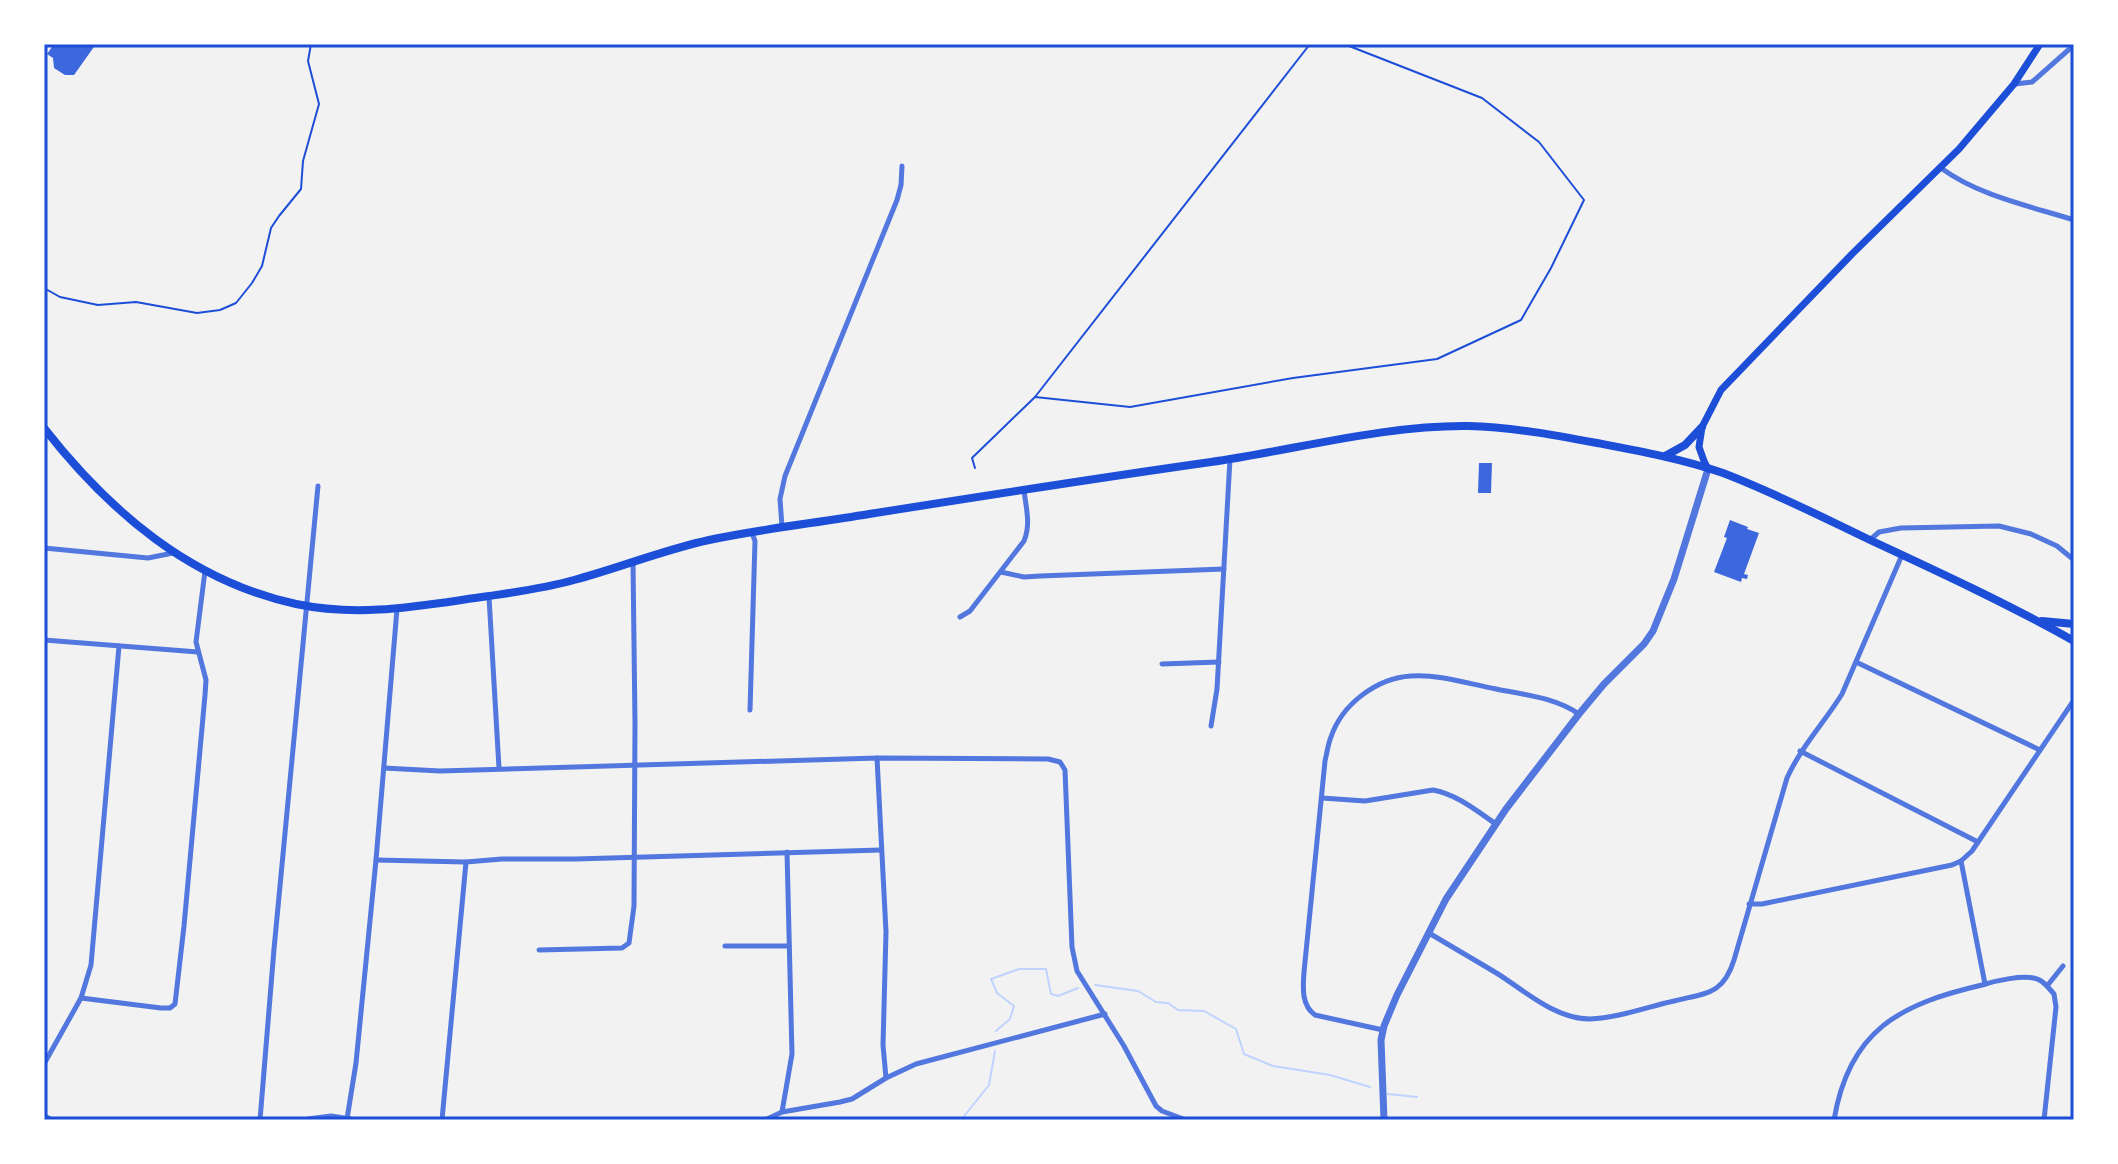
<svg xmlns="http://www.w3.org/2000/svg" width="2118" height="1164" font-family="'Libre Baskerville',serif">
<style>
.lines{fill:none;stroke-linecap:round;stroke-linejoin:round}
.stream{stroke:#bfd3fe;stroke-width:2}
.building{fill:#3d67dc}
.path{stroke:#1d4ed8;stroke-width:2}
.minor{stroke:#5277de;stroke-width:5}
.tertiary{stroke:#5277de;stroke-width:7}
.secondary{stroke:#1d4ed8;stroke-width:7}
.primary{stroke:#1d4ed8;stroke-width:8}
.neatline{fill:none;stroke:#1d4ed8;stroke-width:3}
</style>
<rect width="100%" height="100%" fill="#f2f2f2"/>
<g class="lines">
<!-- stream -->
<g class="stream">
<polyline points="1095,985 1138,991 1156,1002 1168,1003 1178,1010 1204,1011 1236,1029 1244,1054 1273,1066 1330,1075 1370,1087"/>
<polyline points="996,1031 1010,1019 1014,1006 997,993 991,979 1019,969 1046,969 1051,994 1058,996 1078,988"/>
<polyline points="1388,1094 1417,1097"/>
<polyline points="961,1120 989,1085 995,1051"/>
</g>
</g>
<!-- building -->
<g class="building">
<polygon points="54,44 96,44 74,75 65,75 54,68 53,58 47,54"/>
<polygon points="1479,463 1492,463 1491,493 1478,493"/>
<polygon points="1730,520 1748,527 1747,529 1759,533 1744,574 1748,575 1747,579 1742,578 1741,582 1714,572 1727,538 1724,537"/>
</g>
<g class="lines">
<!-- path -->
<g class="path">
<polyline points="44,288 60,297 98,305 136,302 197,313 220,310 236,303 252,283 262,266 271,228 279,216 301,189 303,161 319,104 308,61 311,44"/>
<polyline points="1035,397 1130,407 1293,378 1437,359 1521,320 1551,268 1584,200 1539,142 1482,98 1344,44"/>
<polyline points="975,468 972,458 1035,397 1310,44"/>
</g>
<!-- minor -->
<g class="minor">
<polyline points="2015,84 2032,82 2074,45"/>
<path d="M1941 168C1979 196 2030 206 2074 220"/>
<polyline points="782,527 780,499 785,476 897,200 901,185 902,166"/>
<polyline points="1871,539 1879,532 1901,528 1999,526 2031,534 2057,546 2074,560"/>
<polyline points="44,548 148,558 173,553"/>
<polyline points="1001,572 1024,577 1040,576 1224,569"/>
<polyline points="489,597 499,768"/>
<path d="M960 617 970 611 1024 541C1031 524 1026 508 1024 490"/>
<polyline points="44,640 198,652"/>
<polyline points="1856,662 2040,750"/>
<polyline points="1162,664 1219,662"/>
<polyline points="750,710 755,541 752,533"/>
<polyline points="1211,726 1217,689 1230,459"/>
<polyline points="1800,751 1978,842"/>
<polyline points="877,758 886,932 883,1045 886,1078"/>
<polyline points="384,768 440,771 877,758 1048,759 1060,762 1065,770 1072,947 1077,971 1124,1046 1156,1106 1162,1111 1186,1120"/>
<path d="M1322 798 1365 801 1433 790C1456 794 1477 811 1496 824"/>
<polyline points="376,860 466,862 502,859 576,859 881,850"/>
<polyline points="1961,861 1985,984"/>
<polyline points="1749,904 1762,904 1952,865 1961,861 1972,851 2074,700"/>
<path d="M1429 933C1452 947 1475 960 1498 974 1525 991 1555 1019 1590 1019 1618 1018 1647 1007 1674 1001 1706 993 1723 995 1734 960L1787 778C1801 747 1824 723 1842 694L1902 555"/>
<polyline points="725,946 789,946"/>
<polyline points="539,950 622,948 629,943 634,906 635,724 633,562"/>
<polyline points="81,998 161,1008 170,1008 175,1004 184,926 205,695 206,680 196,642 205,571"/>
<path d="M1383 1030 1315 1015C1301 1005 1303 987 1304 972L1325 761C1327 753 1328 744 1331 737 1342 704 1377 678 1411 676 1439 674 1469 684 1496 689 1525 695 1554 697 1579 714"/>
<polyline points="44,1064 81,998 91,965 119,646"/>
<polyline points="782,1112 792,1054 787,852"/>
<polyline points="347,1119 356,1063 376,860 397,609"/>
<polyline points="260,1120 274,949 318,486"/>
<polyline points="442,1120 466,862"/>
<polyline points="765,1120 782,1112 840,1102 852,1099 886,1078 916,1064 1105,1014"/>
<path d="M1834 1120C1849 1030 1900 1004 1982 985 1995 981 2024 974 2037 979 2041 980 2044 983 2047 986"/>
<polyline points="2044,1120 2056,1007 2054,994 2047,986 2063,966"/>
</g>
<!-- tertiary -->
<g class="tertiary">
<polyline points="44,1117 50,1120"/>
<polyline points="308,1120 331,1117 351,1120"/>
<polyline points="1384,1120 1381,1040 1384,1026 1397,995 1446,899 1506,809 1579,714 1604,684 1644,644 1653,631 1674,579 1708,469"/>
</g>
<!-- secondary -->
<polyline class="secondary" points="1708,469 1704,461 1699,447 1702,427 1721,390 1852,254 1959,149 2014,84 2040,44"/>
<!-- primary -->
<g class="primary">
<path d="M44 428C109 511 190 581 296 604 363 618 423 605 489 596 517 592 546 588 574 580 619 568 663 550 709 540 761 529 816 523 869 514 983 496 1097 478 1211 462 1295 450 1384 425 1468 426 1511 427 1554 435 1597 443 1639 451 1682 459 1723 473 1773 492 1822 517 1870 540 1939 572 2008 604 2074 641"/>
<polyline points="1665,456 1685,445 1702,427"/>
<polyline points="2042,621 2074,624"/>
</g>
</g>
<!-- border -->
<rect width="2118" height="1164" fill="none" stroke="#ffffff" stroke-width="92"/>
<rect x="46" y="46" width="2026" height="1072" class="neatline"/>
</svg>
